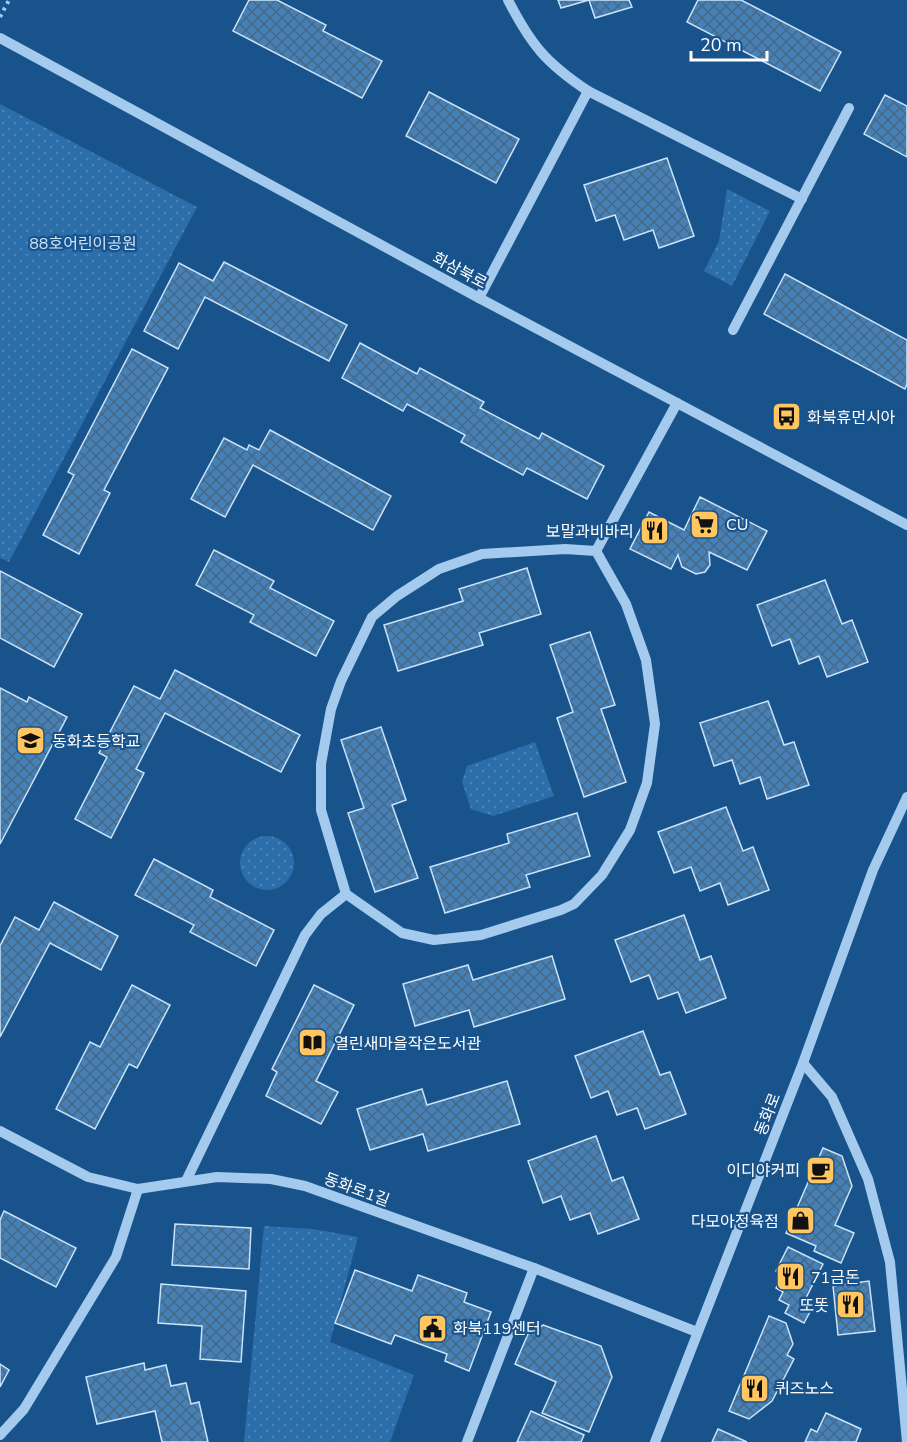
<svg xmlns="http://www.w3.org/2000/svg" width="907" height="1442" font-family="'Nunito Sans','Noto Sans KR',sans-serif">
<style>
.green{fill:url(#green-dots)}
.building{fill:url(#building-cross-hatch);stroke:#c9e3fa;stroke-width:1.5}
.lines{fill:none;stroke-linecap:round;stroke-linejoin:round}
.path{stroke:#a4caee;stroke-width:4;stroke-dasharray:3 4.5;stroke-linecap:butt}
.minor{stroke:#a4caee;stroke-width:10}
.labels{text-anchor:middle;stroke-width:4.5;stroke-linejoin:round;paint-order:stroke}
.park-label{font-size:16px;fill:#c9e3fa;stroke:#19538c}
.street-label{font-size:16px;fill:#fff;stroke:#19538c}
.poi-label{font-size:16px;fill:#fff;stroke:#19538c;text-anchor:start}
</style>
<defs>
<pattern id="green-dots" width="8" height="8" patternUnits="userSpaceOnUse" patternTransform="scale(1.5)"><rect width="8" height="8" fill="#2b6eaa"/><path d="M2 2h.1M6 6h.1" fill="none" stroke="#4b84b7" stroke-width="1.8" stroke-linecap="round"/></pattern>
<pattern id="building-cross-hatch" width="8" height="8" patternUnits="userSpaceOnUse" patternTransform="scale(1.5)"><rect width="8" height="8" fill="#4580b6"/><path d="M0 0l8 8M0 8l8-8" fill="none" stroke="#486986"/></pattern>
</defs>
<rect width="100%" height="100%" fill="#19538c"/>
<!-- green -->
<g class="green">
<polygon points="0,104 197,207 9,562 0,558"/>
<polygon points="727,189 770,211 732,286 704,271 719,241"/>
<polygon points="535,742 554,796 493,816 471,809 462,782 467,766"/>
<circle cx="267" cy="863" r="27"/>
<polygon points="264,1226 313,1229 358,1237 330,1342 414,1375 390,1442 244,1442"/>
</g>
<!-- building -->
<g class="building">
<polygon points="249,0 277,0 326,25 323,31 382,61 362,98 233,31"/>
<polygon points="558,0 589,0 561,8"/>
<polygon points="589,0 629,0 632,7 595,18"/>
<polygon points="698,0 741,0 841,52 820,91 687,22"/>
<polygon points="429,92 519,139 496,183 406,136"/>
<polygon points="885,95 907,106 907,157 864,134"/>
<polygon points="667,158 694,236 659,248 653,230 624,240 615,215 596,221 584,185"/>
<polygon points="224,262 347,325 329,361 205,297 178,349 144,331 179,263 213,281"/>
<polygon points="785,274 907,340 907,384 905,389 764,314"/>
<polygon points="360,343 417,374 420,368 484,402 480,408 539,439 542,433 604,466 587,499 527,468 523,475 461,442 465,435 407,404 403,411 342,378"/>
<polygon points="132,349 168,368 104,490 110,493 79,554 43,535 74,475 68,472"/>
<polygon points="270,430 391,496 373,530 253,465 225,517 191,499 224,438 247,450 249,445 259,450"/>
<polygon points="700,497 767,531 747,570 709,552 710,565 705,572 696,574 682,567 678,555 671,569 630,549 649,512 684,530"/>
<polygon points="214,550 274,581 270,588 334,621 316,656 250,622 254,615 196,585"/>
<polygon points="527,568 541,614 479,633 483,645 398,671 384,625 463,601 459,589"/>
<polygon points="0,571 82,614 54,667 0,638"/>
<polygon points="825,580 842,624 852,620 868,662 827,677 819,656 799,664 790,639 772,646 757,605"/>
<polygon points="590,632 615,705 601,709 626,782 584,797 557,718 573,712 550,645"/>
<polygon points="175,670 300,735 281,772 165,713 136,769 144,773 111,838 75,819 107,757 99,753 134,686 160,699"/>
<polygon points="0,688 27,702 29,697 67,717 0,844"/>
<polygon points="768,701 784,745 794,742 809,785 767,799 760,777 740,784 732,760 714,766 700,723"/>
<polygon points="381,727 406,800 392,805 418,878 375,892 348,813 364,808 341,740"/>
<polygon points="726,807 743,851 753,847 769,890 728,905 720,883 700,891 691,867 674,873 658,832"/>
<polygon points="577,813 590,856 526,875 530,887 445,913 430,867 509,843 507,834"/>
<polygon points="154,859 213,890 210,897 274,930 256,966 190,932 194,925 135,895"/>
<polygon points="54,902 118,936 101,970 50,943 0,1037 0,946 15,917 39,930"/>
<polygon points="684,915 700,960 711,956 726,998 686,1013 678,992 658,999 649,975 631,982 615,940"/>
<polygon points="552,956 565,999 474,1027 469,1010 415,1026 403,984 468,965 473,980"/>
<polygon points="132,985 170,1005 137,1068 129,1064 95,1129 56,1109 90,1042 100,1047"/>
<polygon points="314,985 354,1005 316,1081 338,1092 321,1124 266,1096 277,1072 272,1069"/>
<polygon points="643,1031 660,1075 670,1072 686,1114 645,1129 637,1108 617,1115 608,1091 591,1098 575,1056"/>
<polygon points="507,1081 520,1124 428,1151 423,1134 370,1150 357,1109 422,1089 427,1105"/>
<polygon points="596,1136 612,1181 623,1177 639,1219 598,1234 590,1213 570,1220 561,1196 543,1203 528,1161"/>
<polygon points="823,1148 842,1156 852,1186 835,1225 854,1233 841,1263 814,1251 816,1246 786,1233"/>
<polygon points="4,1211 76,1248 56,1287 0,1258 0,1220"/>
<polygon points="175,1224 251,1228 249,1269 172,1265"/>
<polygon points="788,1247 823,1264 803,1304 812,1308 804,1323 785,1313 789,1305 779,1300 783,1292 776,1288 783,1275 776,1271"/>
<polygon points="355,1270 412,1291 418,1275 467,1293 464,1302 491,1312 469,1371 445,1361 447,1354 395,1335 391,1344 335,1323"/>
<polygon points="869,1281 875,1331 838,1335 833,1286"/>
<polygon points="161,1284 246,1291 241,1362 200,1359 202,1326 158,1323"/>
<polygon points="769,1316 786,1323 793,1344 787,1355 794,1359 772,1401 749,1419 729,1411"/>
<polygon points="543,1325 601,1346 612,1377 589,1432 542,1413 556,1382 515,1364 528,1334"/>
<polygon points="144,1363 145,1370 166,1365 171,1386 186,1383 191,1404 199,1402 208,1442 162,1442 155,1411 97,1424 86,1377"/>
<polygon points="0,1364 9,1370 0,1387"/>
<polygon points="531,1411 584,1435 581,1442 517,1442"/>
<polygon points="826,1413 861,1429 856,1442 805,1442 811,1429 817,1432"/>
<polygon points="718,1429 747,1442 712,1442"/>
</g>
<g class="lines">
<!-- path -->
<polyline class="path" points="0,17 9,0"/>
<!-- minor -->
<g class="minor">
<path d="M508 0C531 45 546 63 588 91L802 199"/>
<polyline points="0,38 479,298 907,525"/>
<polyline points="479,298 588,91"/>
<polyline points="733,330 849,108"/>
<polygon points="565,549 596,551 626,604 646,660 655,724 647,783 630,830 602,875 574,904 561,910 481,935 434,940 402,933 346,894 321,810 321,764 331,709 341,681 372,617 397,596 439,569 482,554"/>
<polyline points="596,551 677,403"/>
<polyline points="803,1063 832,1097 868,1179 890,1262 907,1442"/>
<polyline points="0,1131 88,1177 138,1189 217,1177 271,1179 305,1186 534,1268 697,1332"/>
<polyline points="186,1181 305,935 321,914 346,894"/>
<polyline points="0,1435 24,1409 116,1257 138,1189"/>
<polyline points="467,1442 534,1268"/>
<polyline points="655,1442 803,1063 873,870 907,797"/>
</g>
</g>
<!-- icons -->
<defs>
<symbol id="bus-square" viewBox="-11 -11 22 22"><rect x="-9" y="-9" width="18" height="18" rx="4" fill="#ffc661" stroke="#19538c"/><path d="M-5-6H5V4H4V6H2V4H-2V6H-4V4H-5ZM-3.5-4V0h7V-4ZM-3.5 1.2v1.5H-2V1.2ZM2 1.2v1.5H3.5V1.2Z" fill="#111"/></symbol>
<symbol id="supermarket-square" viewBox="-11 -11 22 22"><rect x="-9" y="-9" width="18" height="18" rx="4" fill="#ffc661" stroke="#19538c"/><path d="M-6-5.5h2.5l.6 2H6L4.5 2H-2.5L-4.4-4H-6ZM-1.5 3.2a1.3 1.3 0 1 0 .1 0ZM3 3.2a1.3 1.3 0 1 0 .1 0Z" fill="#111"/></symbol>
<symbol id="restaurant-square" viewBox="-11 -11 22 22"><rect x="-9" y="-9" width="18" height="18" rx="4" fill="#ffc661" stroke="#19538c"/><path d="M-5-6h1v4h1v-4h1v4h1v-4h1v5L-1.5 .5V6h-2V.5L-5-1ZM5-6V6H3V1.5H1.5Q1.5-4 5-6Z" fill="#111"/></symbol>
<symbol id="school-square" viewBox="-11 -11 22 22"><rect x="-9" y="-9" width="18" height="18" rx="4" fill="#ffc661" stroke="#19538c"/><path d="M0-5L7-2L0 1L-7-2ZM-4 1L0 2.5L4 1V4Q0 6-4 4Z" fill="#111"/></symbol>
<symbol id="library-square" viewBox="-11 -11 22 22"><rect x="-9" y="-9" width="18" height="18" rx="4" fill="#ffc661" stroke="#19538c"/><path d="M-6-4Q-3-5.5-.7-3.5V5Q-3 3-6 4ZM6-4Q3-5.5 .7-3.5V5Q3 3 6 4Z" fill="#111"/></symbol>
<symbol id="cafe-square" viewBox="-11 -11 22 22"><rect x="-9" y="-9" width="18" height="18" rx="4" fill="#ffc661" stroke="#19538c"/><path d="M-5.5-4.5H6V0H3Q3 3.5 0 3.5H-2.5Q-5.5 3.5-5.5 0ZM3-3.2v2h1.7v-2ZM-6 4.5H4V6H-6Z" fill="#111"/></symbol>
<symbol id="shop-square" viewBox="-11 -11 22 22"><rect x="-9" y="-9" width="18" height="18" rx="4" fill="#ffc661" stroke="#19538c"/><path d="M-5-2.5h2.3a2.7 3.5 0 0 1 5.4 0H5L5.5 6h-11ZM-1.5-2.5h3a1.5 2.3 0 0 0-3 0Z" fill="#111"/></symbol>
<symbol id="civic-square" viewBox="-11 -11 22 22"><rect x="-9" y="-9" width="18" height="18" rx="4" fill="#ffc661" stroke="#19538c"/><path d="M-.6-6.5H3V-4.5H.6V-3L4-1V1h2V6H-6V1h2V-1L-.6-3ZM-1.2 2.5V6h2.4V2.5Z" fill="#111"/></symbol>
</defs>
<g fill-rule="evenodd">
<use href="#bus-square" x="770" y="400" width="33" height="33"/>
<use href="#supermarket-square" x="688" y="508" width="33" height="33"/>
<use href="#restaurant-square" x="638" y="514" width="33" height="33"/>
<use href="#school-square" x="14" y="724" width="33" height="33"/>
<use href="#library-square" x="296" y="1026" width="33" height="33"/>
<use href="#cafe-square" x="804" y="1154" width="33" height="33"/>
<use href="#shop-square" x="784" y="1204" width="33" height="33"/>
<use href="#restaurant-square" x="774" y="1260" width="33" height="33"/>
<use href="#restaurant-square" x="834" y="1288" width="33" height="33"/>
<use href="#civic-square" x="416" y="1312" width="33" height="33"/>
<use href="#restaurant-square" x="738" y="1372" width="33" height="33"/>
</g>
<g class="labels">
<!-- park labels -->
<g class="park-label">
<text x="83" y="249">88호어린이공원</text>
</g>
<!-- street labels -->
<g class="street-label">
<text transform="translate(460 270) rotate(28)" y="6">화삼북로</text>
<text transform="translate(767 1114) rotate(-69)" y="6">동화로</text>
<text transform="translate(357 1189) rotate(20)" y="6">동화로1길</text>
</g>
<!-- poi labels -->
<g class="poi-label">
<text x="807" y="423">화북휴먼시아</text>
<text x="726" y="530">CU</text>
<text x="634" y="537" text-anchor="end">보말과비바리</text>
<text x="52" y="747">동화초등학교</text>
<text x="334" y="1049">열린새마을작은도서관</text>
<text x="800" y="1176" text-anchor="end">이디야커피</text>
<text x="779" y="1227" text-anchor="end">다모아정육점</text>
<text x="811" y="1283">71금돈</text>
<text x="829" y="1311" text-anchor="end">또똣</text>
<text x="453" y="1334">화북119센터</text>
<text x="775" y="1394">퀴즈노스</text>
</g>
</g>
<!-- scale -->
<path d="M691 51v9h76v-9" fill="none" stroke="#ffffff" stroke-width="3"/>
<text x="700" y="51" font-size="18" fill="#ffffff" stroke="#19538c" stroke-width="4.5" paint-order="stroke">20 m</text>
</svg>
